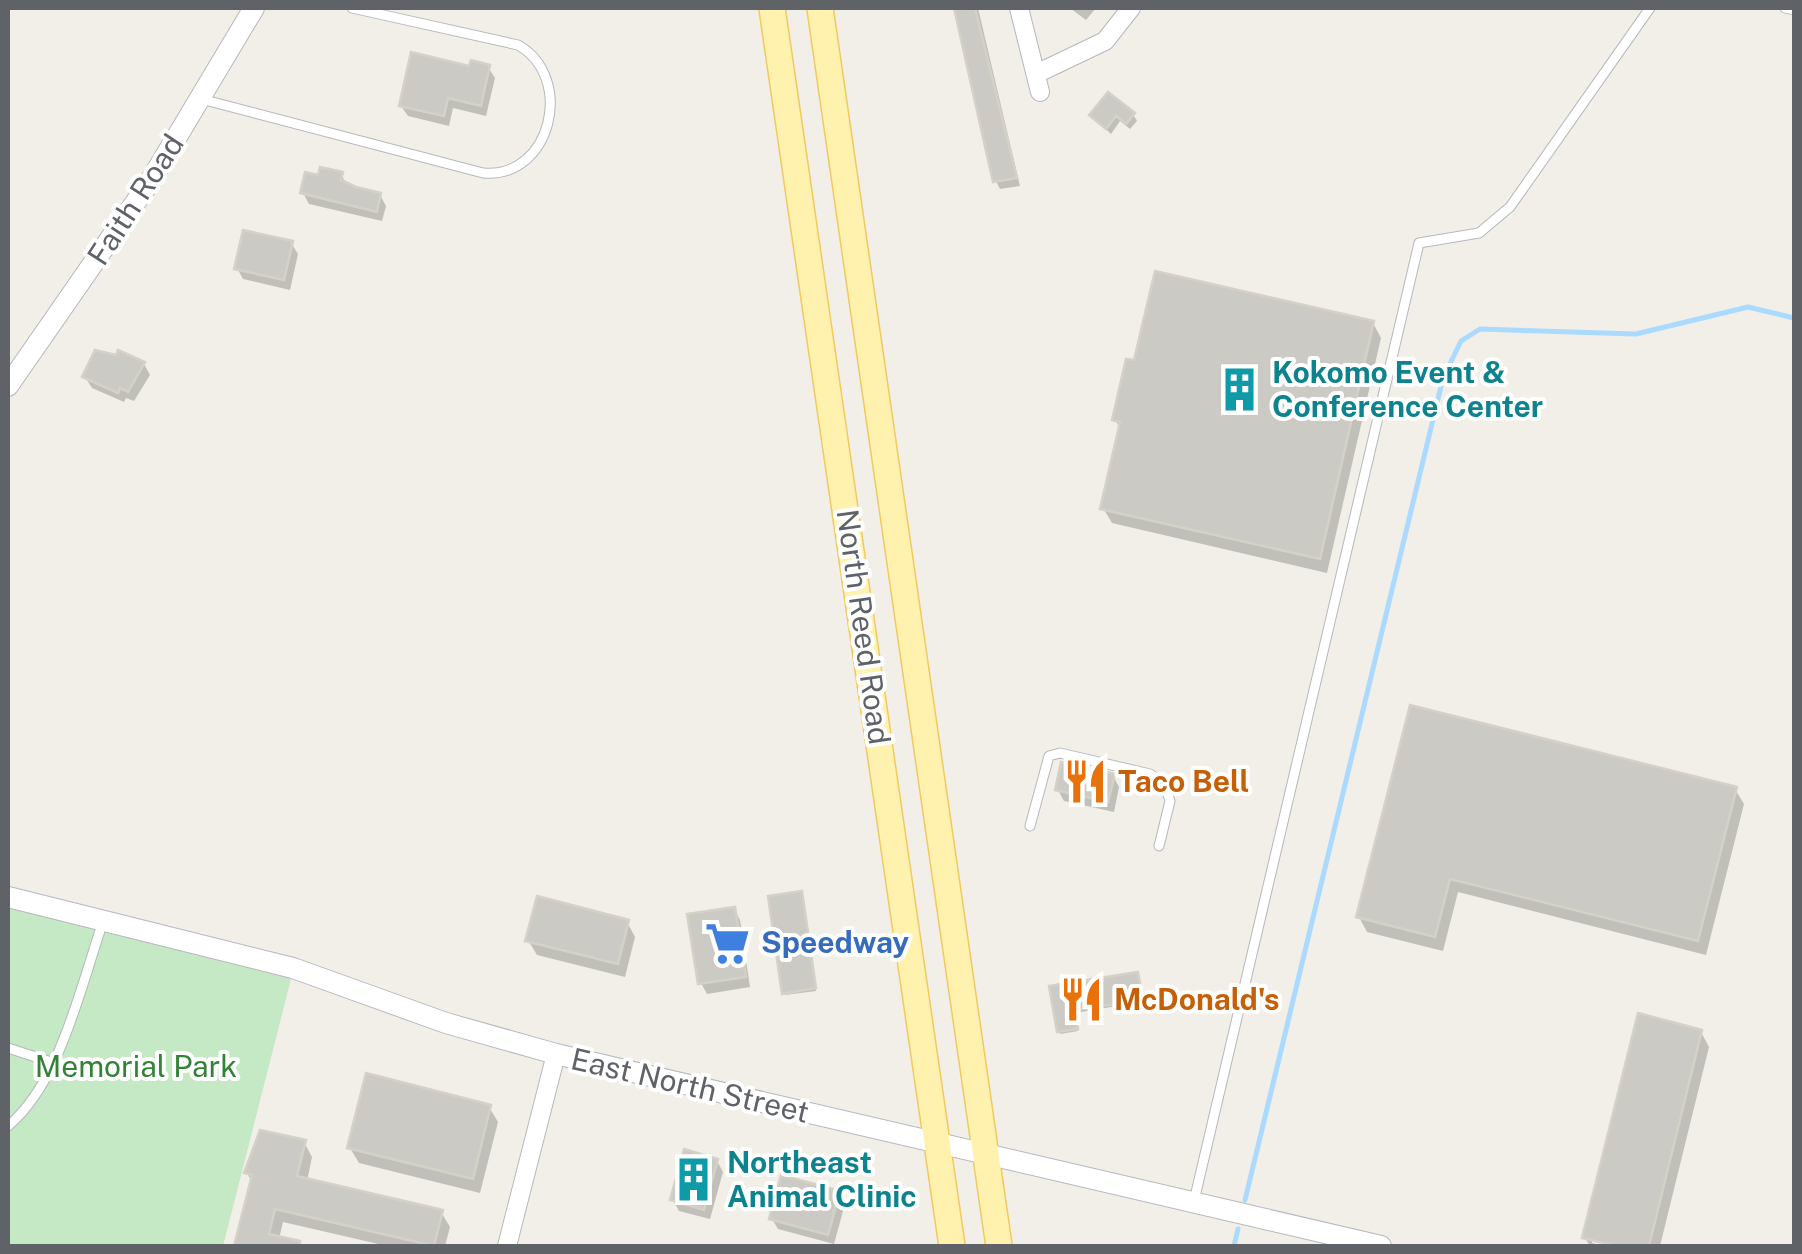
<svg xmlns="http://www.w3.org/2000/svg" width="1802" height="1254" font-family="'Public Sans',sans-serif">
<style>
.green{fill:#c5e8c5}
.shadow{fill:#0003}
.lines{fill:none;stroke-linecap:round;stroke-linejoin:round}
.stream{stroke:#aadaff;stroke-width:5}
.building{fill:#cccac5;stroke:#d6d1c6;stroke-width:2.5}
.service-casing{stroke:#b5b8bc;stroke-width:11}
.minor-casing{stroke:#b5b8bc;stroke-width:20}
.tertiary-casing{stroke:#b5b8bc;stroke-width:22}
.primary-casing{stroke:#f2c960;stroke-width:28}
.service{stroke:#fff;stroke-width:9}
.minor{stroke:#fff;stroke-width:18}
.tertiary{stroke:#fff;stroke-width:20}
.primary{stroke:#fff2af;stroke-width:25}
.labels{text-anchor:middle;stroke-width:8;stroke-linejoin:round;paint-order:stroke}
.street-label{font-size:30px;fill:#5f6368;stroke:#fff}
.culture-label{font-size:30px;font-weight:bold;fill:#0d838f;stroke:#fff;text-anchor:start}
.food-label{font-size:30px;font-weight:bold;fill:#c56008;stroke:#fff;text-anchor:start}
.shop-label{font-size:30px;font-weight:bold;fill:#366cbe;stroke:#fff;text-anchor:start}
.park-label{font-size:30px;fill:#348238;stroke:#fff}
</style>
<rect width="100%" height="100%" fill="#f1efe8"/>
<!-- green -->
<polygon class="green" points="8,904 96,923 291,979 223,1246 8,1246"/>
<!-- shadow -->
<g class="shadow">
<polygon points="956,8 978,8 1020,186 1000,189 996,181"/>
<polygon points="1070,8 1096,8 1086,20"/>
<polygon points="488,67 495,78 486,116 453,108 449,126 408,116 401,106 471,69"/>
<polygon points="1133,114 1137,121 1130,129 1120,121 1111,134 1092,116"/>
<polygon points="341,175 347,184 380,195 386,206 382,221 309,204 303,193"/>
<polygon points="291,243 298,254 290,290 243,279 237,268"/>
<polygon points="1373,323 1381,338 1327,573 1112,523 1103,508 1121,431 1115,419"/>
<polygon points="144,364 150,375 134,401 126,398 124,402 92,388 85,377"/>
<polygon points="1412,708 1735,789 1744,804 1706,955 1458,892 1443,951 1367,932 1359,917"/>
<polygon points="1113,776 1119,787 1114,812 1064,801 1058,790"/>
<polygon points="802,896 816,991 785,995 784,993"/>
<polygon points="734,909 740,920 750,987 707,994 701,983"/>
<polygon points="627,922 635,937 625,977 537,955 528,940"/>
<polygon points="1138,977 1142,1002 1075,1013 1078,1031 1060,1034 1052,988"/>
<polygon points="1701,1032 1709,1047 1660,1246 1624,1246 1592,1238 1592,1243 1604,1246 1590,1246 1585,1238"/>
<polygon points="489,1107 498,1122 480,1193 359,1163 350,1148"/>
<polygon points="304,1142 312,1157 307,1181 441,1212 450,1227 445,1246 387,1246 283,1222 279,1239 312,1246 237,1246 253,1184 247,1173"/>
<polygon points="717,1161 723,1172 710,1219 679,1211 673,1200"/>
<polygon points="838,1193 845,1204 834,1244 778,1229 772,1219"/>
</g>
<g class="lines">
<!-- stream -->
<g class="stream">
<polyline points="1245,1200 1443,378 1461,341 1480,329 1636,334 1748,307 1794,318"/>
<polyline points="1234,1246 1238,1229"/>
</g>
</g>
<!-- building -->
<g class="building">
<polygon points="954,8 975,8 1017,178 993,182"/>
<polygon points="411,52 469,66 471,60 490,65 481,106 448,98 444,116 399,106"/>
<polygon points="1108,92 1135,113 1126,124 1116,116 1106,129 1089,115"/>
<polygon points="320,167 343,172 341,180 356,187 381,193 377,212 300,193 305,172 318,175"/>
<polygon points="243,230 293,241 284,280 234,269"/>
<polygon points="1155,271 1374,321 1320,559 1100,509 1120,422 1112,420 1126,359 1134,360"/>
<polygon points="95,350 116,355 118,350 145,362 128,392 120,388 118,393 82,377"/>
<polygon points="1410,705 1737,787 1698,941 1450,879 1435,937 1356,917"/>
<polygon points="1061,762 1115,774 1108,802 1055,790"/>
<polygon points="802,891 816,988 782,994 768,896"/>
<polygon points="537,896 629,920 618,964 525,941"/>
<polygon points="735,907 746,977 698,984 687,914"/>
<polygon points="1138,972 1143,1000 1075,1010 1078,1029 1057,1032 1049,986"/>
<polygon points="1638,1013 1702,1030 1649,1246 1617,1246 1582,1238"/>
<polygon points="366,1073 491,1105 473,1179 347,1148"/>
<polygon points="260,1130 306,1140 297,1176 443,1210 434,1246 275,1209 269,1234 300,1241 299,1246 234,1246 252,1175 244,1173"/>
<polygon points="684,1149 718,1159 704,1210 670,1200"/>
<polygon points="781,1175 840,1191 828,1235 769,1219"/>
</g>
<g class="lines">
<defs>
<g id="service">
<polyline points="1785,8 1794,10"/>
<path d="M201 99 483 173C552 179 575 77 518 45L352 8"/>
<polyline points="1030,826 1049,756 1060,753 1150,774 1165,784 1170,801 1159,846"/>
<polyline points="8,1048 51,1062"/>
<path d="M8 1126C61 1082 81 984 104 919"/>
<polyline points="1194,1201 1419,243 1479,233 1510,207 1650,8"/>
</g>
<g id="minor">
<polyline points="1019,8 1040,92"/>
<polyline points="1036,74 1105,41 1131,8"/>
<polyline points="507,1246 556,1054"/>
</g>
<g id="tertiary">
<polyline points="8,386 151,180 254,8"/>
<polyline points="8,897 293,968 446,1023 556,1054 1381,1246"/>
</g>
<g id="primary">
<polyline points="772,8 952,1246"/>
<polyline points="820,8 999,1246"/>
</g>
</defs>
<!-- service casing -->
<use href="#service" class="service-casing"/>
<!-- minor casing -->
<use href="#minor" class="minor-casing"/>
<!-- tertiary casing -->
<use href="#tertiary" class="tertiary-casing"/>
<!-- primary casing -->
<use href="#primary" class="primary-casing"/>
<!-- service -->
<use href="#service" class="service"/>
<!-- minor -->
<use href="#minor" class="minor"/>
<!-- tertiary -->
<use href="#tertiary" class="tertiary"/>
<!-- primary -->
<use href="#primary" class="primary"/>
</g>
<!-- icons -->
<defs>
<symbol id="building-bare" viewBox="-9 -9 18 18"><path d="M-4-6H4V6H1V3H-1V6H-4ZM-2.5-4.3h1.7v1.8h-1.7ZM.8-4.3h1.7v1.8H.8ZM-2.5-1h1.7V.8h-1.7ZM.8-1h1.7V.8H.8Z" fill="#0f9aa8" stroke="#fff" stroke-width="2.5" paint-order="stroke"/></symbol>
<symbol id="restaurant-bare" viewBox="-9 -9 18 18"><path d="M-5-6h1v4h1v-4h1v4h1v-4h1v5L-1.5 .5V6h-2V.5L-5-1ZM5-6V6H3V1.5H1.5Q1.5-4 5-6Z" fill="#e8710a" stroke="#fff" stroke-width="2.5" paint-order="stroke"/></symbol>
<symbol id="supermarket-bare" viewBox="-9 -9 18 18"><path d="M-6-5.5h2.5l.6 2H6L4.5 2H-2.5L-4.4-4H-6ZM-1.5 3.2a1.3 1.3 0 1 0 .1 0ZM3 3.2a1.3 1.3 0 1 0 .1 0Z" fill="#3f7fe0" stroke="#fff" stroke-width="2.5" paint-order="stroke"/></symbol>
</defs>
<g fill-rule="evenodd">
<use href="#building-bare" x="1208" y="358" width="63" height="63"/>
<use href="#restaurant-bare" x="1054" y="750" width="63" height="63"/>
<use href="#supermarket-bare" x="696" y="912" width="63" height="63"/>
<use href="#restaurant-bare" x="1050" y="968" width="63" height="63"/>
<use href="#building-bare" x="662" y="1148" width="63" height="63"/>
</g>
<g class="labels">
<!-- street labels -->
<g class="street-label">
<text transform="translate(136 200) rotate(-57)" y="10">Faith Road</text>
<text transform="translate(863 627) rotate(82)" y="10">North Reed Road</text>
<text transform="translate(690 1086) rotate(13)" y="10">East North Street</text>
</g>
<!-- culture labels -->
<g class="culture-label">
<text x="1272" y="383">Kokomo Event &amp;<tspan x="1272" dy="34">Conference Center</tspan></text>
<text x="727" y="1173">Northeast<tspan x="727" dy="34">Animal Clinic</tspan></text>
</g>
<!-- food labels -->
<g class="food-label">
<text x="1118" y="792">Taco Bell</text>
<text x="1114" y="1010">McDonald's</text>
</g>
<!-- shop labels -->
<g class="shop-label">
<text x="761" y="953">Speedway</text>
</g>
<!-- park labels -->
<g class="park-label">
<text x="136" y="1077">Memorial Park</text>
</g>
</g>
<!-- border -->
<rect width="1802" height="1254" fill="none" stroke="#5f6368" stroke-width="20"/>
</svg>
